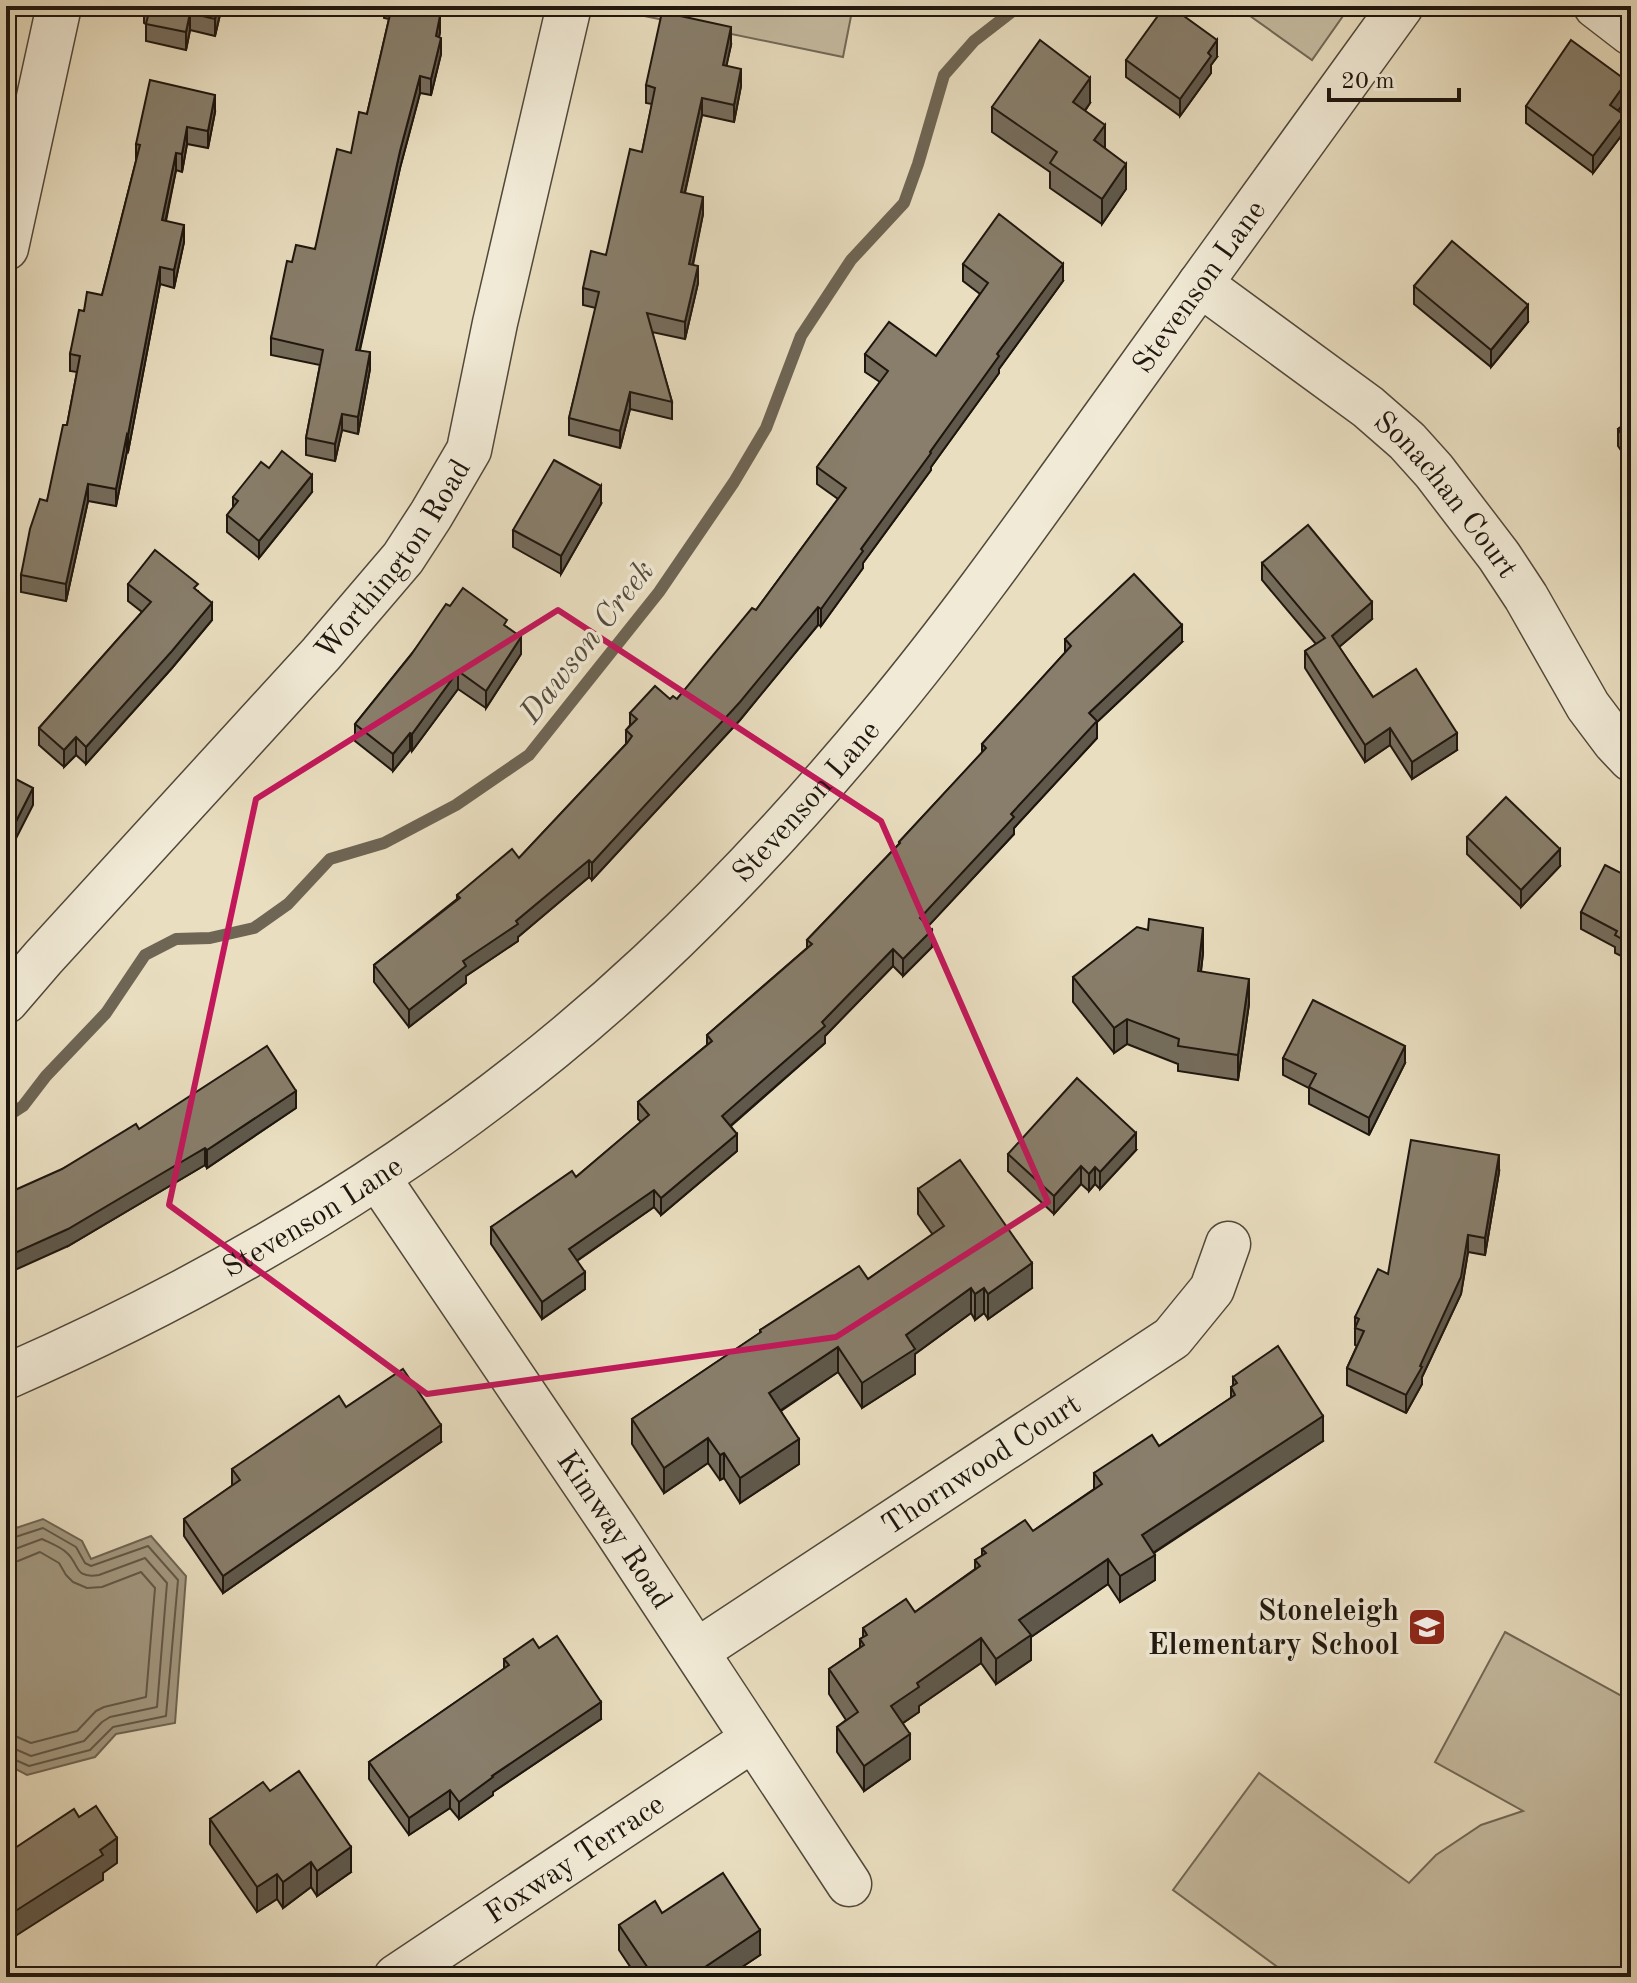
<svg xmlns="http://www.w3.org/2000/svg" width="1637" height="1983" font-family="'Old Standard TT',serif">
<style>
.green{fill:#c6bca2;stroke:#726958;stroke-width:2}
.water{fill:#a49a83;stroke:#6e6554;stroke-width:2}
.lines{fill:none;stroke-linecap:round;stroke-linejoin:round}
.shore{stroke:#615848;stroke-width:2}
.stream{stroke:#6e6554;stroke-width:12}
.minor-casing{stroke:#51483a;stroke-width:47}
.minor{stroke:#f1ead6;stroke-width:44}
.wall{fill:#756c5c;stroke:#1e160e;stroke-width:2}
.shaded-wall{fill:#5f584b;stroke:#1e160e;stroke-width:2}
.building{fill:#887e6b;stroke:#1e160e;stroke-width:2}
.marked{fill:none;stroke:#c2185b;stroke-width:6;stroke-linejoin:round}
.labels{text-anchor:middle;stroke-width:7;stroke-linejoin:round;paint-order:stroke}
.street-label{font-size:30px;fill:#1e160e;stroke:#f1ead6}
.poi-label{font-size:30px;font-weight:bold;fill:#1e160e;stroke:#f1ead6;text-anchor:end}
.water-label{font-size:32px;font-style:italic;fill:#544b3d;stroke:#f1ead6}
</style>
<rect width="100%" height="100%" fill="#e9dec0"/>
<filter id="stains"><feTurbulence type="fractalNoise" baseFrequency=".0025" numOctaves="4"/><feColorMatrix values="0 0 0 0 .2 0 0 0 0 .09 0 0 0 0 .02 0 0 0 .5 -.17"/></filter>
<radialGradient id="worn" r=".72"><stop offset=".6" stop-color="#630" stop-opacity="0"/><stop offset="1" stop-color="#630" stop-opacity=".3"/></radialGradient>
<!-- green -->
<g class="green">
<polygon points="596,6 853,6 843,57"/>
<polygon points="1236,6 1350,6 1312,60"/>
<polygon points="1505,1632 1631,1701 1631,1977 1291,1977 1173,1890 1259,1773 1409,1883 1436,1855 1481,1825 1523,1811 1435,1762"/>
</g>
<!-- water -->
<polygon class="water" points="43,1519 82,1541 91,1559 151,1536 186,1576 175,1723 116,1734 95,1757 27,1775 6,1764 6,1534 13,1529"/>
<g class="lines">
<!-- shore -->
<g class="shore">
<polyline points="6,1540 43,1528 76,1547 85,1563 91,1566 148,1546 178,1580 166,1716 113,1727 90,1750 29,1766 11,1758 6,1758"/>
<path d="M6 1550 15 1549 42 1539C50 1543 61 1547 67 1553 80 1565 74 1579 99 1575L145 1558 167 1583 157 1707 110 1717 102 1722 84 1741 31 1756 15 1749 6 1748"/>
<polyline points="6,1562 18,1561 40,1552 59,1563 66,1575 73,1582 87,1588 102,1587 141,1572 155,1588 146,1697 104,1707 96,1711 77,1731 31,1743 15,1736 6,1736"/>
</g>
<!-- stream -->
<polyline class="stream" points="6,1117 23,1106 46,1076 106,1013 145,955 176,939 210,938 254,928 288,904 330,859 384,843 456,805 529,755 659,592 734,482 766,428 801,336 851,260 904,203 918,164 944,75 974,41 1019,6"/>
<defs>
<g id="minor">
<polyline points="1596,6 1631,33"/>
<polyline points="6,248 59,6"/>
<path id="s1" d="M1200 284 1368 407 1407 441 1434 471 1499 556 1526 597 1588 706 1615 742 1631 759"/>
<path id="s2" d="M6 1001 43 958 321 654 403 558 431 515 469 450 495 323 569 6"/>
<path id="s3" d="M378 1178 614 1527 849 1884"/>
<path id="s4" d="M6 1377C241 1274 462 1139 650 963 732 886 809 802 881 715 960 620 1031 519 1103 419 1202 281 1301 144 1401 6"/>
<path id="s5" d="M697 1651 1172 1338 1212 1289 1228 1244"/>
<path id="s6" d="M396 1977 753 1739"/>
</g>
</defs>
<!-- minor casing -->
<use href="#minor" class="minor-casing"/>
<!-- minor -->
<use href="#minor" class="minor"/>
</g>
<!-- wall -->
<g class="wall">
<polygon points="144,6 222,6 215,36 190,30 186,50 146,41 146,24 144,23"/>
<polygon points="384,6 435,6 433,14 440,32 439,37 441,54 431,95 420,93 400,168 360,350 370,369 358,434 342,430 335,461 306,455 306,438 320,365 271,355 271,338 292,262 315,249 351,153 367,114 389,19 384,18"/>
<polygon points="1151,6 1163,6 1159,12"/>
<polygon points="731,45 726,66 741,86 734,122 702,115 685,193 703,214 693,265 698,283 685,339 652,332 672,402 672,419 630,409 620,448 569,435 569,418 596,308 583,305 583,288 606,255 642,152 652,104 646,103 646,85"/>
<polygon points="1217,57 1211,65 1211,73 1180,116 1126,77 1126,60"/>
<polygon points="1627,98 1618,111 1624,132 1593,173 1526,123 1526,106"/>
<polygon points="1090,103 1085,111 1126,189 1102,224 1050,188 1050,172 992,132 992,107"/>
<polygon points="215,112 208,148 187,144 182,172 176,170 166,221 184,242 174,288 160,284 128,452 127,451 116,506 88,501 66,601 21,592 21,575 47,501 67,425 77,372 70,371 70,354 84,311 102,295 136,161 136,144"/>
<polygon points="963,264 1063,281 999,369 999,373 931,467 931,470 863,563 863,568 821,626 818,625 740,720 592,880 589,877 518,937 518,941 466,976 466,983 409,1027 374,982 374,965 457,899 457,895 519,858 626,744 626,730 630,725 630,713 670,699 677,699 756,610 838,499 817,484 817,467 880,382 865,372 865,354 936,356 980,294 963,281"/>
<polygon points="1414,286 1528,322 1491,367 1414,304"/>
<polygon points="1631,420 1631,465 1618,446 1618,429"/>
<polygon points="269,468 312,492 259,558 227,532 227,515 233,508 233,497"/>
<polygon points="601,504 561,574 513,547 513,530"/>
<polygon points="1262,563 1372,619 1339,647 1373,697 1457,750 1412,779 1390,745 1365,762 1305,668 1305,651 1316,644 1262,580"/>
<polygon points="128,584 198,591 212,620 172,668 86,764 76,755 64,767 39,745 39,728 142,612 128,601"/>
<polygon points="450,606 507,627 521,654 486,708 458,689 412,751 410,750 393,771 355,741 355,724"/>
<polygon points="1065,639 1182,642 1097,722 1097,738 1014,828 1014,834 928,926 932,947 903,976 893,966 825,1036 825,1043 731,1126 737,1151 661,1215 654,1207 577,1261 585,1289 542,1319 491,1244 491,1227 576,1177 641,1122 638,1119 638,1102 707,1045 707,1035 807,948 807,940 899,844 899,842 982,753 982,744 1065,653"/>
<polygon points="1467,837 1560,866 1521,907 1467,854"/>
<polygon points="1631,878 1631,961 1615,953 1615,947 1581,929 1581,912"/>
<polygon points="1203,953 1201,971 1249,1004 1238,1080 1178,1071 1178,1064 1127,1044 1114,1053 1073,1002 1073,977"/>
<polygon points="1283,1058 1405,1063 1369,1135 1309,1104 1309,1088 1283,1075"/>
<polygon points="296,1108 207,1168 205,1165 68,1246 62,1169 139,1129"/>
<polygon points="1136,1150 1100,1189 1095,1184 1089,1191 1081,1184 1054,1214 1008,1171 1008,1154"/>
<polygon points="1499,1172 1485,1255 1468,1252 1461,1294 1422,1377 1422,1384 1406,1413 1347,1385 1347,1368 1357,1346 1355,1345 1355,1317 1388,1274"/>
<polygon points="918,1189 1032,1288 988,1319 984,1313 975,1320 971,1313 915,1354 915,1374 862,1408 838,1372 781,1411 799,1464 740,1503 724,1478 720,1480 708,1463 664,1493 632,1444 632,1419 760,1333 760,1330 868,1279 933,1235 918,1214"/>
<polygon points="1233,1377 1323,1441 1154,1553 1155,1580 1120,1602 1108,1584 1031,1637 1031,1660 996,1684 981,1663 919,1706 919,1712 903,1723 910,1759 864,1791 837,1752 837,1727 846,1720 829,1694 829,1669 860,1648 860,1639 863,1637 863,1628 915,1612 975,1569 975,1560 982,1556 982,1549 1033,1531 1094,1489 1094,1473 1159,1446 1231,1398 1231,1387 1233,1386"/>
<polygon points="346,1407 441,1442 223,1593 184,1536 184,1519 232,1486 232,1469"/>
<polygon points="539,1648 601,1719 493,1792 493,1795 459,1819 450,1808 409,1835 369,1779 369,1762 504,1669 504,1659"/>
<polygon points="270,1791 351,1872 317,1896 311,1887 283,1908 277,1899 257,1912 210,1844 210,1819"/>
<polygon points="662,1913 760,1955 727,1977 637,1977 619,1950 619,1925"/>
</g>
<!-- shaded-wall -->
<g class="shaded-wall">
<polygon points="218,6 222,6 215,36 215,19"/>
<polygon points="431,6 435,6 430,30 430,14"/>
<polygon points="190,13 190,30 186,50 186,32"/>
<polygon points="440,16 440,32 436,52 436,36"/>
<polygon points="731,27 731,45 723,82 723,65"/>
<polygon points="441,38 441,54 431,95 431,79"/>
<polygon points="1217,40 1217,57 1211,65 1211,73 1180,116 1180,99 1208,53"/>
<polygon points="741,69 741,86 734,122 734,105"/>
<polygon points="420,76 420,93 400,168 356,366 356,350 400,151"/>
<polygon points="1090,78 1090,103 1073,127 1073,102"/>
<polygon points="1627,81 1627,98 1610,122 1610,105"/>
<polygon points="215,95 215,112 208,148 208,131"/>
<polygon points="702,98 702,115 681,209 681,192"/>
<polygon points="1624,115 1624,132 1593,173 1593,156"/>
<polygon points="1105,125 1105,150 1094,140"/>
<polygon points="187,127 187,144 182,172 182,154"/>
<polygon points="176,153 176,170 162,237 162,220"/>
<polygon points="1126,164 1126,189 1102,224 1102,199"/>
<polygon points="703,197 703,214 689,281 689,264"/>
<polygon points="184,225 184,242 174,288 174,270"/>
<polygon points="1063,264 1063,281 999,369 999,373 931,467 931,470 863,563 863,568 821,626 821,609 861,549 930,452 997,354"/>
<polygon points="698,266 698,283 685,339 685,322"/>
<polygon points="160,267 160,284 128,452 128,435"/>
<polygon points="1528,305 1528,322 1491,367 1491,350"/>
<polygon points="370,352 370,369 358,434 358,417"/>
<polygon points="630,392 630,409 620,448 620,431"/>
<polygon points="342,414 342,430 335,461 335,444"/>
<polygon points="127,434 127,451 116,506 116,489"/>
<polygon points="312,475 312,492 259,558 259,541"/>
<polygon points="88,484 88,501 66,601 66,584"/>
<polygon points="601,486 601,504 561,574 561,556"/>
<polygon points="1372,602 1372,619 1332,653 1332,636"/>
<polygon points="212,603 212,620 172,668 86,764 86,747"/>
<polygon points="818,607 818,625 740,720 592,880 592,863"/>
<polygon points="1182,625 1182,642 1097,722 1097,738 1014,828 1014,834 920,935 920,918 1011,814 1089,713"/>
<polygon points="521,637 521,654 486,708 486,691"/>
<polygon points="458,671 458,689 412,751 412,734"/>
<polygon points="1390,728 1390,745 1365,762 1365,745"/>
<polygon points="410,733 410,750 393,771 393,754"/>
<polygon points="1457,733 1457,750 1412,779 1412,762"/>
<polygon points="76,737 76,755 64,767 64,750"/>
<polygon points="33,788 33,805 6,858 6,841"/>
<polygon points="1560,849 1560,866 1521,907 1521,890"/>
<polygon points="589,860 589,877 518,937 518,941 466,976 466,983 409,1027 409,1010 463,961 516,921"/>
<polygon points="1203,928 1203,953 1198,996 1198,971"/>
<polygon points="932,930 932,947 903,976 903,959"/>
<polygon points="893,949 893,966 825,1036 825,1043 722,1133 722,1116 822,1022"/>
<polygon points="1249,979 1249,1004 1238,1080 1238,1055"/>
<polygon points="1127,1019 1127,1044 1114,1053 1114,1028"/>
<polygon points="1405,1046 1405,1063 1369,1135 1369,1118"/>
<polygon points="296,1091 296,1108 207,1168 207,1150"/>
<polygon points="1136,1133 1136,1150 1100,1189 1100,1172"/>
<polygon points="737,1134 737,1151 661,1215 661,1198"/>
<polygon points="205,1148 205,1165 68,1246 6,1274 6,1257"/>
<polygon points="1499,1155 1499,1172 1485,1255 1485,1238"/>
<polygon points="1081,1166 1081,1184 1054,1214 1054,1196"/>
<polygon points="1095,1167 1095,1184 1089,1191 1089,1174"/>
<polygon points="654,1190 654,1207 569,1266 569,1249"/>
<polygon points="1468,1235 1468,1252 1461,1294 1422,1377 1422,1384 1406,1413 1406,1395 1420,1366"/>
<polygon points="1032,1263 1032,1288 988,1319 988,1294"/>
<polygon points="585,1272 585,1289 542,1319 542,1302"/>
<polygon points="971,1288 971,1313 915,1354 915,1374 862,1408 862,1383 906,1335"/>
<polygon points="984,1288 984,1313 975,1320 975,1294"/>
<polygon points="838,1347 838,1372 769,1418 769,1393"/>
<polygon points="1323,1416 1323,1441 1142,1560 1142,1535"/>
<polygon points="441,1425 441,1442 223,1593 223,1576"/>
<polygon points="708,1438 708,1463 664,1493 664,1468"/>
<polygon points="799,1439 799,1464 740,1503 740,1478"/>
<polygon points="724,1453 724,1478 720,1480 720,1455"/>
<polygon points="1155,1555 1155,1580 1120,1602 1120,1576"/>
<polygon points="1108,1559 1108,1584 1031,1637 1031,1660 996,1684 996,1659 1019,1620"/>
<polygon points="981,1638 981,1663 919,1706 919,1712 891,1731 891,1706 917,1683"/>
<polygon points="601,1702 601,1719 493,1792 493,1795 459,1819 459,1802 492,1776"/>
<polygon points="910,1734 910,1759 864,1791 864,1766"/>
<polygon points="450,1790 450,1808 409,1835 409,1818"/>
<polygon points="117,1838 117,1863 103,1873 103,1880 6,1942 6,1917"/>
<polygon points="351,1847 351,1872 317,1896 317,1871"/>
<polygon points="311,1862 311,1887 283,1908 283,1882"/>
<polygon points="277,1874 277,1899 257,1912 257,1887"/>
<polygon points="760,1930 760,1955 727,1977 690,1977"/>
</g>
<!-- building -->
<g class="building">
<polygon points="144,6 218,6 215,19 190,13 186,32 146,24 150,8"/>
<polygon points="392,6 431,6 430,14 440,16 436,36 441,38 431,79 420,76 400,151 356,350 370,352 358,417 342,414 335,444 306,438 323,350 271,338 287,261 292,262 296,245 315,249 337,149 351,153 359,112 367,114"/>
<polygon points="1165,6 1170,6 1217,40 1208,53 1211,56 1180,99 1126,60"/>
<polygon points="662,12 731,27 723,65 741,69 734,105 702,98 681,192 703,197 689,264 698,266 685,322 647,313 672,402 630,392 620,431 569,418 599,292 583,288 591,251 606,255 630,149 642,152 655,88 646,85"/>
<polygon points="1040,40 1090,78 1073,102 1105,125 1094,140 1126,164 1102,199 1050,163 1057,152 992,107"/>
<polygon points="1571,40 1627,81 1610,105 1624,115 1593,156 1526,106"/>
<polygon points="150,80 215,95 208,131 187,127 182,154 176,153 162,220 184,225 174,270 160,267 128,435 127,434 116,489 88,484 66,584 21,575 30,529 40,499 47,501 63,425 67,425 80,356 70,354 79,310 84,311 87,292 102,295 140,145 136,144"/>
<polygon points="999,214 1063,264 997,354 999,356 930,452 931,453 861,549 863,551 821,609 818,607 740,702 592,863 589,860 516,921 518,924 463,961 466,966 409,1010 374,965 460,898 457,895 512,849 519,858 627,743 632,736 626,730 637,719 630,713 655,686 670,699 673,696 677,699 752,608 756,610 846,488 817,467 888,371 865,354 889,322 936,356 988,283 963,264"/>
<polygon points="1452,241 1528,305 1491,350 1414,286"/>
<polygon points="1631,420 1631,448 1618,429"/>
<polygon points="282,451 312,475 259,541 227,515 238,501 233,497 261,462 269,468"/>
<polygon points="554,460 601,486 561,556 513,530"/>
<polygon points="1308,525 1372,602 1332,636 1373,697 1416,669 1457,733 1412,762 1390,728 1365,745 1305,651 1325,638 1262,563"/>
<polygon points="155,550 198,584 194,588 212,603 172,651 86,747 76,737 64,750 39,728 151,602 128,584"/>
<polygon points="1134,574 1182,625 1089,713 1097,721 1011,814 1014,817 920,918 932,930 903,959 893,949 822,1022 825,1026 722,1116 737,1134 661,1198 654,1190 569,1249 585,1272 542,1302 491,1227 572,1171 576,1177 649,1115 638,1102 712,1041 707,1035 812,944 807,940 900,843 899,842 986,748 982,744 1071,646 1065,639"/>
<polygon points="463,588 507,620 504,625 521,637 486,691 458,671 412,734 410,733 393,754 355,724 411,655 446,604 450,606"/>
<polygon points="6,774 33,788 6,841"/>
<polygon points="1506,797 1560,849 1521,890 1467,837"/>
<polygon points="1605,865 1631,878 1631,944 1615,935 1617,931 1581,912"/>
<polygon points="1149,919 1203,928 1198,971 1249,979 1238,1055 1178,1046 1179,1039 1127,1019 1114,1028 1073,977 1137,927 1148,930"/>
<polygon points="1313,1000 1405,1046 1369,1118 1309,1087 1316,1074 1283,1058"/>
<polygon points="267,1046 296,1091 207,1150 205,1148 68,1229 6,1257 6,1194 62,1169 136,1124 139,1129"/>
<polygon points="1077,1078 1136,1133 1100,1172 1095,1167 1089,1174 1081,1166 1054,1196 1008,1154"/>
<polygon points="1411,1140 1499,1155 1485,1238 1468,1235 1461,1277 1420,1366 1422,1367 1406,1395 1347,1368 1364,1331 1355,1328 1359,1319 1355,1317 1378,1269 1388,1274"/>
<polygon points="960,1160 1032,1263 988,1294 984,1288 975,1294 971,1288 906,1335 915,1349 862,1383 838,1347 769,1393 799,1439 740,1478 724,1453 720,1455 708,1438 664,1468 632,1419 761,1332 760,1330 859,1266 868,1279 944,1226 918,1189"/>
<polygon points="1278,1346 1323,1416 1142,1535 1155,1555 1120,1576 1108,1559 1019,1620 1031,1635 996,1659 981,1638 917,1683 919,1687 891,1706 910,1734 864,1766 837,1727 858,1712 829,1669 864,1645 860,1639 867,1635 863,1628 906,1599 915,1612 980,1566 975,1560 986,1553 982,1549 1025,1520 1033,1531 1102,1484 1094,1473 1152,1435 1159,1446 1235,1395 1231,1387 1237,1383 1233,1377"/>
<polygon points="403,1369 441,1425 223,1576 184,1519 240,1480 232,1469 339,1396 346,1407"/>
<polygon points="557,1636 601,1702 492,1776 493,1777 459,1802 450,1790 409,1818 369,1762 509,1665 504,1659 533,1639 539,1648"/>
<polygon points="299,1771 351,1847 317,1871 311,1862 283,1882 277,1874 257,1887 210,1819 263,1782 270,1791"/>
<polygon points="96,1806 117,1838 100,1850 103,1855 6,1917 6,1854 74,1809 79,1817"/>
<polygon points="723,1873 760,1930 690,1977 654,1977 619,1925 655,1901 662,1913"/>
</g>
<!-- marked area -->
<path class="marked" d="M558 610 881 821 1048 1202 836 1337 427 1394 169 1205 256 799Z"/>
<!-- icons -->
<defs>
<symbol id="school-square" viewBox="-11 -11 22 22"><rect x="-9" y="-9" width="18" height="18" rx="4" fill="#8f2418" stroke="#f1ead6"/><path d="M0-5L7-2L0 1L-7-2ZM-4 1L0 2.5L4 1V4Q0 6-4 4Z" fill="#fff"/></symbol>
</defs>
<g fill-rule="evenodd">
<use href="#school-square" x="1405" y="1605" width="44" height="44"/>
</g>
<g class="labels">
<!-- street labels -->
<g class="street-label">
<text dy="10" stroke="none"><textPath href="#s4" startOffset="1642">Stevenson Lane</textPath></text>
<text dy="10" stroke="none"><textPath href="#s1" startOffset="326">Sonachan Court</textPath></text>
<text dy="10" stroke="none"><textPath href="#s2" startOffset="588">Worthington Road</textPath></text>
<text dy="10" stroke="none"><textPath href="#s4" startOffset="994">Stevenson Lane</textPath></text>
<text dy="10" stroke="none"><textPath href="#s4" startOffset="346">Stevenson Lane</textPath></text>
<text dy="10" stroke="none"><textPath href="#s5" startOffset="340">Thornwood Court</textPath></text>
<text dy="10" stroke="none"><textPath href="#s3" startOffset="424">Kimway Road</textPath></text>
<text dy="10" stroke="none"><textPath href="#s6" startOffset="214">Foxway Terrace</textPath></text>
</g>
<!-- poi labels -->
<g class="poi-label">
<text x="1399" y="1620">Stoneleigh<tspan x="1399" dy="34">Elementary School</tspan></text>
</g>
<!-- water labels -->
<g class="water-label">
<text transform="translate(586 641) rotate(-52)" y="11">Dawson Creek</text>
</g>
</g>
<!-- margin -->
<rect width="1637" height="1983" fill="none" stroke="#e9dec0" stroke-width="32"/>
<rect x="8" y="8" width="1621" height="1967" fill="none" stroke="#1e160e" stroke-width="4"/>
<rect x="16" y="16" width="1605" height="1951" fill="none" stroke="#1e160e" stroke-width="2"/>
<!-- scale -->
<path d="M1329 88v12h130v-12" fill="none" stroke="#1e160e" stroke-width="4"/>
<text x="1341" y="88" font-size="24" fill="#1e160e" stroke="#f1ead6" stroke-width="6" paint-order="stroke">20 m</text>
<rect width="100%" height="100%" filter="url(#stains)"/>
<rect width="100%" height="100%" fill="url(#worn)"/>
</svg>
